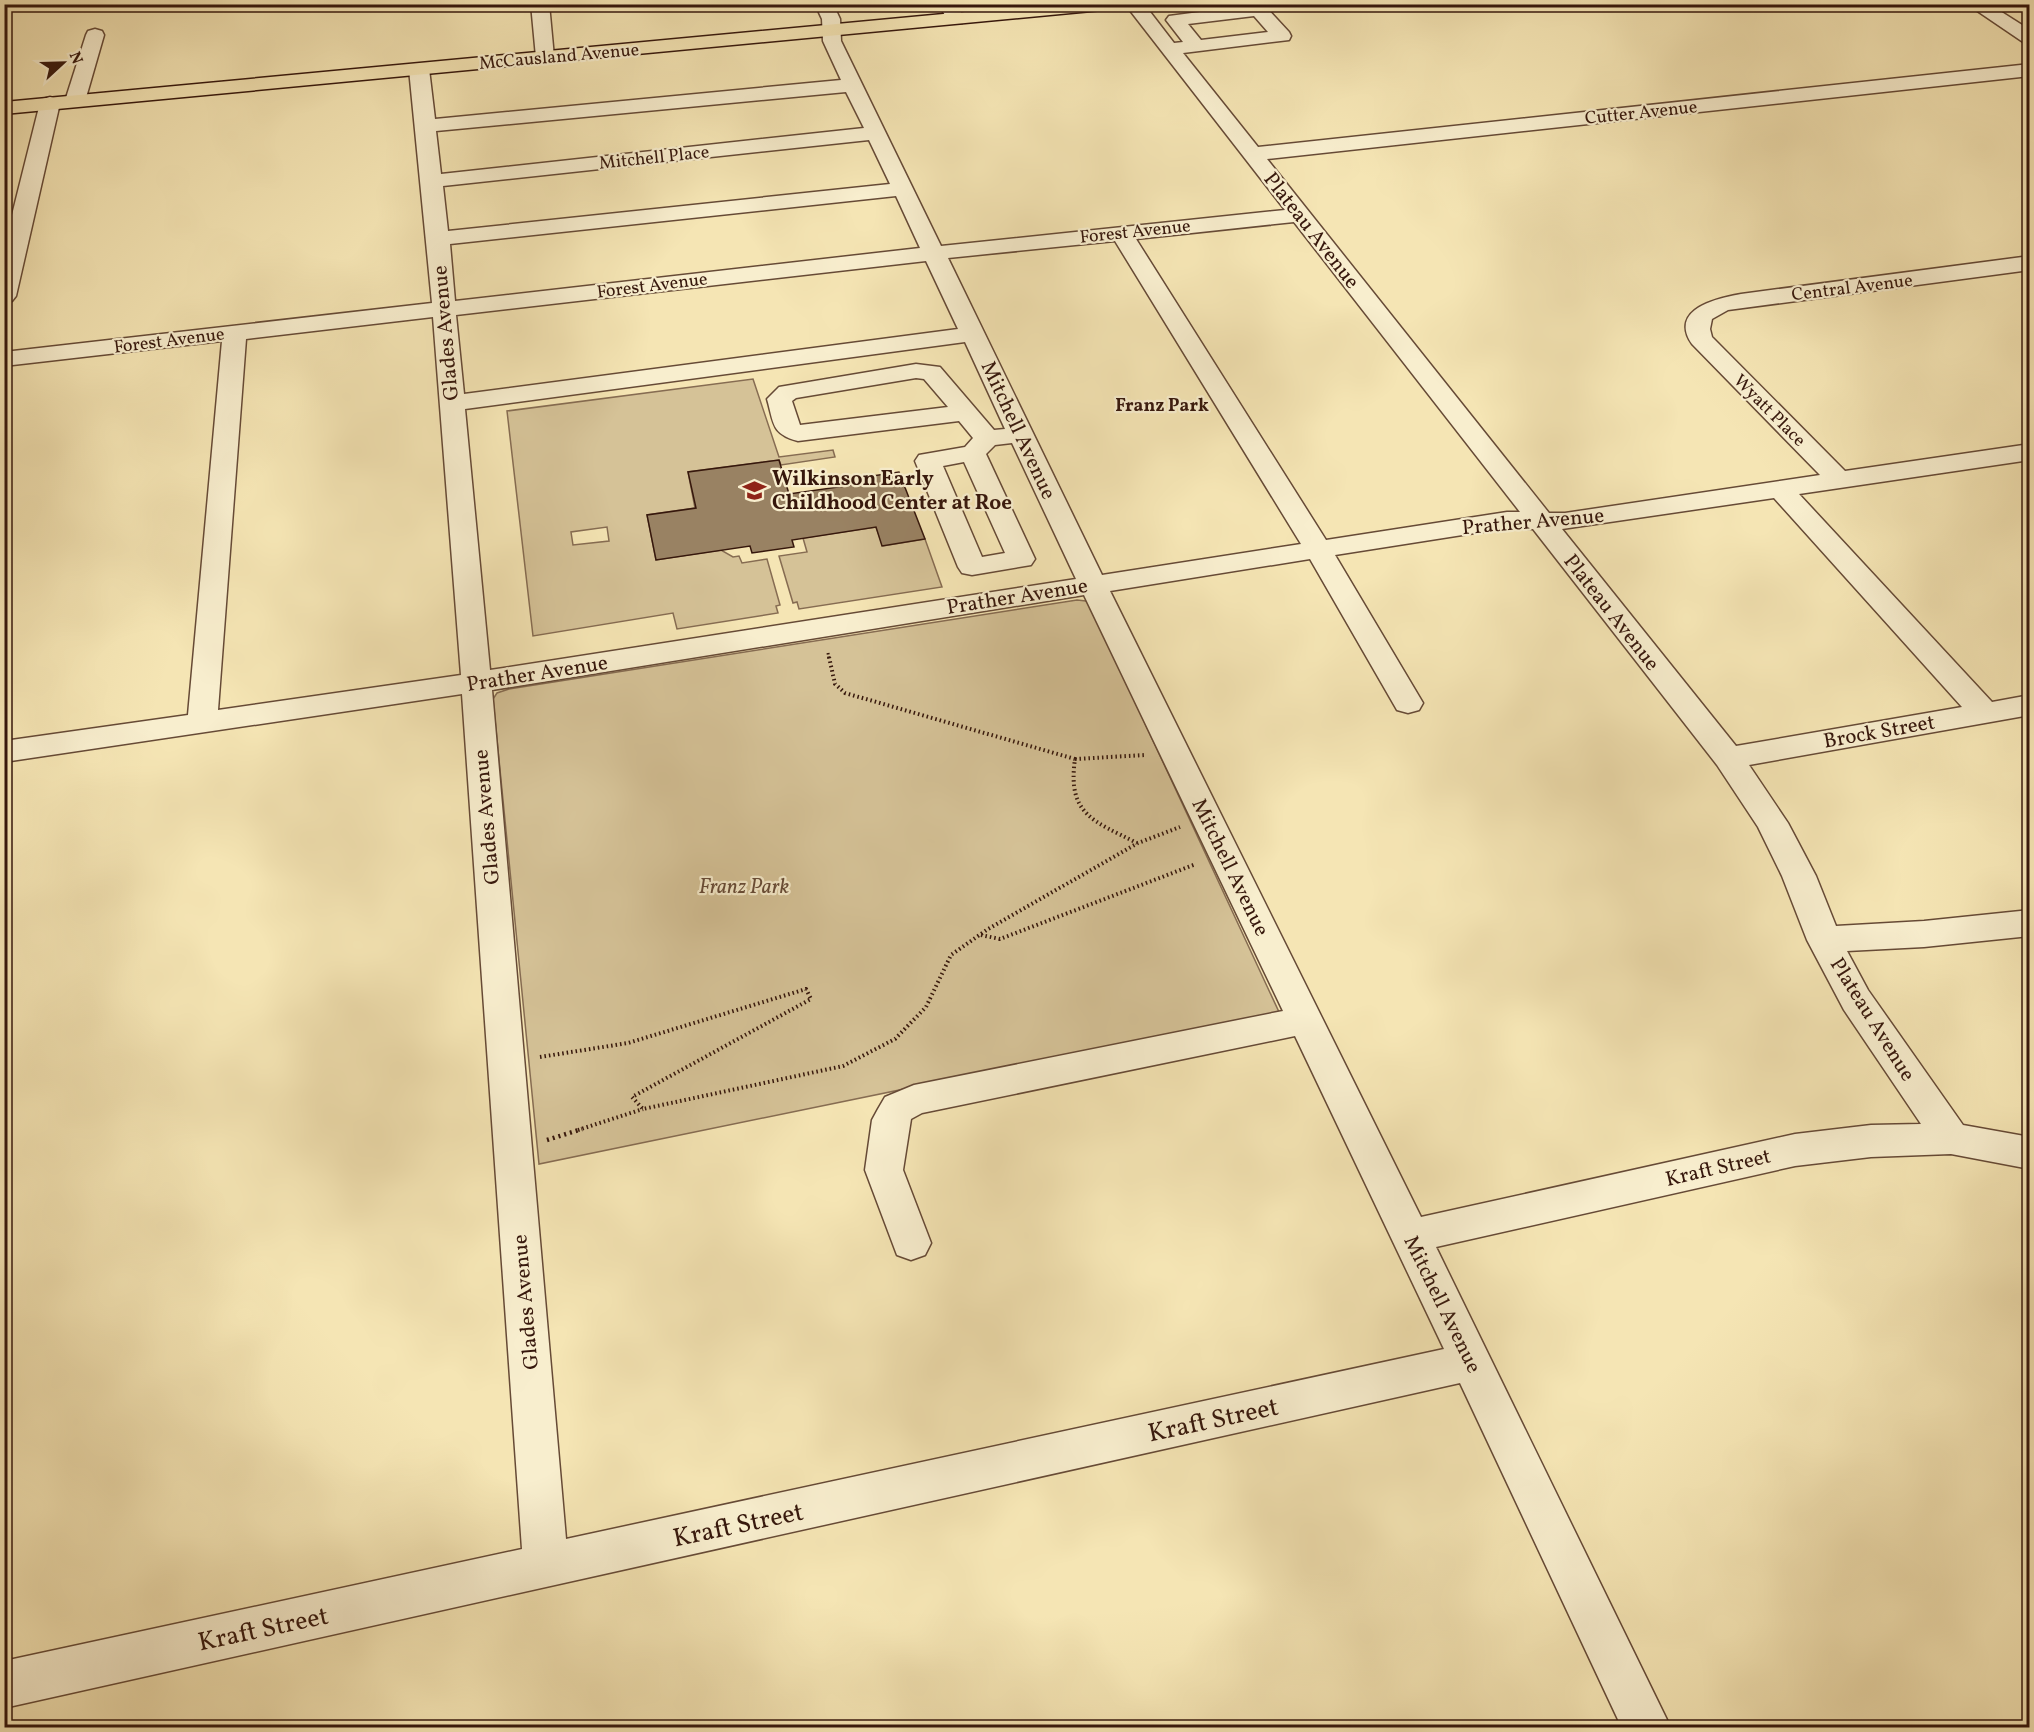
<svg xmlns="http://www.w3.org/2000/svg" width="2034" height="1732" font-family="Vollkorn,serif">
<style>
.green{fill:#d5c297;stroke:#866c52;stroke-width:1.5;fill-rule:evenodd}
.building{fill:#998263;stroke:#36170c;stroke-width:1.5}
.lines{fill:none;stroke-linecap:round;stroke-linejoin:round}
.minor-casing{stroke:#664a36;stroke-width:3}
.major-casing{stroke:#36170c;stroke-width:3}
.path-far2{stroke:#36170c;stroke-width:3;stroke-dasharray:1.5 2;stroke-linecap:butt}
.path-far1{stroke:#36170c;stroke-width:4;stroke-dasharray:1.5 3;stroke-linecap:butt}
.path{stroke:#36170c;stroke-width:4.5;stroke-dasharray:2 4;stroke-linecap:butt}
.minor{fill:#f8eece;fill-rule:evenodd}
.major{fill:#f5e5b4;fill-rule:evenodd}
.labels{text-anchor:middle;stroke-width:4.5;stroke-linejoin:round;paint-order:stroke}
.far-street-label{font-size:18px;fill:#36170c;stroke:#f8eece}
.far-neighbourhood-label{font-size:18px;font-weight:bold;fill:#36170c;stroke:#f8eece}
.street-label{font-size:21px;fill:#36170c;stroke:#f8eece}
.poi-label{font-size:21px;font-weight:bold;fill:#36170c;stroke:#f8eece;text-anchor:start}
.park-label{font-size:21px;font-style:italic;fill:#664a36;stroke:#f8eece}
.near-street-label{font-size:26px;fill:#36170c;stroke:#f8eece}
</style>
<rect width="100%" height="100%" fill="#f5e5b4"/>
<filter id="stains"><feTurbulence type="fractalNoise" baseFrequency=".00333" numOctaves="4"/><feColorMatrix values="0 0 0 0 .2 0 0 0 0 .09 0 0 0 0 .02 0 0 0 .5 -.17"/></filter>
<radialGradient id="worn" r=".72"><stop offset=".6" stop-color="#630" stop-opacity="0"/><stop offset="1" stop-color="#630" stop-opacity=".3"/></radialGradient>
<!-- green -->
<g class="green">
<path d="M753 379 779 457 833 450 835 457 781 465 779 460 688 472 695 508 647 515 656 560 721 550 733 557 739 556 742 563 767 559 780 605 776 606 778 613 677 629 673 613 533 636 507 411ZM607 527 609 541 573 545 571 532Z"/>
<polygon points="876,527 883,546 925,539 942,587 799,609 797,602 793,603 779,556 807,552 803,538"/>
<polygon points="1077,600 1086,601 1091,607 1279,1012 539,1164 493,699 497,693 509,689"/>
</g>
<!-- building -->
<polygon class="building" points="779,460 789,494 860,484 858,478 899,472 925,539 882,546 876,527 792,540 794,547 752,553 750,546 656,560 647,515 696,508 688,472"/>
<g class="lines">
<defs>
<g id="minor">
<polygon points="531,4 549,4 554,57 552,61 538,61 536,57"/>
<path d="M815 4H833L840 19 841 41 941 246 1285 210 1125 4H1144L1174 43 1183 42 1166 20 1169 16 1245 6 1244 4H1263L1289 32 1291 36 1289 40 1183 53 1258 147 2030 64V76L1267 159 1549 513H1565L1820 475 1692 344C1668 309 1718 298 1741 294L2030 256V270L1728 310 1712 319 1710 329 1712 337 1845 471 2030 444V460L1799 494 1992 702 2030 695V715L1749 765 1788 823 1816 876 1836 926 1924 921 2030 910V936L1924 947 1847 951 1868 990 1963 1125 2030 1137V1169L1951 1154 1871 1157 1795 1166 1436 1247 1671 1728H1622L1460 1383 4 1708V1661L522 1549 462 694 4 762V741L188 715 222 341 4 366V352L432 303 409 69 412 65H426L429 69 435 119 841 80 823 41 822 19ZM1254 16 1268 32 1201 40 1188 24ZM846 92 864 128 441 174 436 131ZM869 140 890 184 448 231 443 186ZM896 196 920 248 455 301 450 244ZM1294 222 1520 512H1507L1326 540 1136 239ZM1115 241 1301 544 1102 575 948 258ZM926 261 958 329 464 394 456 315ZM433 317 461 675 218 710 246 339ZM965 342 1005 429 994 430 940 367 916 364 779 387 767 399C774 423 771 434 798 441L959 421 973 438 965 447 919 455 915 461 958 567 962 573 972 575 1031 565 1035 559 986 454 995 445 1012 443 1076 579 490 670 465 409ZM916 378 924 379 948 407 800 425 792 401 796 398ZM964 462 1005 553 982 557 943 466ZM1774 498 1962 707 1736 746 1562 529ZM1507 528 1533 529 1717 765 1758 827 1782 876 1807 940 1844 1010 1921 1124 1871 1125 1795 1134 1421 1217 1110 591 1310 559 1397 710 1408 713 1419 710 1423 703 1335 555ZM1084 595 1283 1011 914 1085 885 1097 878 1109 872 1120 865 1170 897 1255 911 1260 925 1255 931 1243 903 1170 911 1119 922 1113 1295 1036 1444 1349 566 1539 492 690Z"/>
<polygon points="938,4 956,4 965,19 962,23 950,23"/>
<polygon points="1967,4 1989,4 2030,30 2030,43 2023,42"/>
<polygon points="95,29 102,31 104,35 85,101 82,105 68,105 65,101 86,35 88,31"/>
<polygon points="50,97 57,99 60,103 16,296 12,301 4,303 4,247 40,103 43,99"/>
</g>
<polygon id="major" points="1050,4 1122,4 1113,9 4,114 4,102"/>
</defs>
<!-- minor casing -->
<use href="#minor" class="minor-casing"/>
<!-- major casing -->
<use href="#major" class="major-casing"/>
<!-- path-far2 -->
<polyline class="path-far2" points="828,653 829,659"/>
<!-- path-far1 -->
<g class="path-far1">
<path d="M829 657 835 684 845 693 1075 759C1067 815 1094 821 1137 843"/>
<polyline points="1075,759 1145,755"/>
<polyline points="981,935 1000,939 1196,864"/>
<polyline points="540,1057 628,1043 806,989 811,999 632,1097 643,1109 843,1066 895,1039 926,1007 951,955 988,929 1138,843 1180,827"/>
<polyline points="578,1130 643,1109"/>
</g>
<!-- path -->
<polyline class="path" points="547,1140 582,1129"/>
<!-- minor -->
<use href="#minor" class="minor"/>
<!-- major -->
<use href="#major" class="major"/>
</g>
<!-- icons -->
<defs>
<symbol id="school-bare" viewBox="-9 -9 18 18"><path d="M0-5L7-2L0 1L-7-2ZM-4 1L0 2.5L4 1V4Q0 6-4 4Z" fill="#8f2418" stroke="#f8eece" stroke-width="2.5" paint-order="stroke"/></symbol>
</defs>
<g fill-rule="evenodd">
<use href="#school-bare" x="738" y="474" width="33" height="33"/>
</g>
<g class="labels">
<!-- far-street labels -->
<g class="far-street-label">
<text transform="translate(559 56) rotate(-5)" y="6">McCausland Avenue</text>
<text transform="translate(1641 112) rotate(-6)" y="6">Cutter Avenue</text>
<text transform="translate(654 157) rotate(-6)" y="6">Mitchell Place</text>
<text transform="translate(1135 231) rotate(-6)" y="6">Forest Avenue</text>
<text transform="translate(652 285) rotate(-7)" y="6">Forest Avenue</text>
<text transform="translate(1852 287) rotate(-7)" y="6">Central Avenue</text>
<text transform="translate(169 340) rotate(-7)" y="6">Forest Avenue</text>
<text transform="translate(1770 410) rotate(45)" y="6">Wyatt Place</text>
</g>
<!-- far-neighbourhood labels -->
<g class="far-neighbourhood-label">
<text x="1162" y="411">Franz Park</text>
</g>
<!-- street labels -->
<g class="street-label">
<text transform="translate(1312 230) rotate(52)" y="7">Plateau Avenue</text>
<text transform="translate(445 333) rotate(-95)" y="7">Glades Avenue</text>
<text transform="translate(1019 430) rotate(65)" y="7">Mitchell Avenue</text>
<text transform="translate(1533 521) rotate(-5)" y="7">Prather Avenue</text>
<text transform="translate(1017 596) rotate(-9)" y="7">Prather Avenue</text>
<text transform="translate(1612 612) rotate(52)" y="7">Plateau Avenue</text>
<text transform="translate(537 673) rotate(-9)" y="7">Prather Avenue</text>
<text transform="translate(1879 731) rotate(-10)" y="7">Brock Street</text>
<text transform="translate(486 817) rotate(-95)" y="7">Glades Avenue</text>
<text transform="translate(1231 867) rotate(64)" y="7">Mitchell Avenue</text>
<text transform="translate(1873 1019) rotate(58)" y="7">Plateau Avenue</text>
<text transform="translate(1718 1167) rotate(-13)" y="7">Kraft Street</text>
<text transform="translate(525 1302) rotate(-95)" y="7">Glades Avenue</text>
<text transform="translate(1443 1304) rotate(64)" y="7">Mitchell Avenue</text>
</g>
<!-- poi labels -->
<g class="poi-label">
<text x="772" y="485">Wilkinson Early<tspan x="772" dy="24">Childhood Center at Roe</tspan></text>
</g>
<!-- park labels -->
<g class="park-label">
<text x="744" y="893">Franz Park</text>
</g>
<!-- near-street labels -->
<g class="near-street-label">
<text transform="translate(1213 1419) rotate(-12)" y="9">Kraft Street</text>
<text transform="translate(738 1524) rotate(-12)" y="9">Kraft Street</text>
<text transform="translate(263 1628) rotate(-12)" y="9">Kraft Street</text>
</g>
</g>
<!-- margin -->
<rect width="2034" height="1732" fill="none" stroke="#f5e5b4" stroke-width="24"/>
<rect x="6" y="6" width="2022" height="1720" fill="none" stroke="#36170c" stroke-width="3"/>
<rect x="12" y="12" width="2010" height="1708" fill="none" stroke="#36170c" stroke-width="1.5"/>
<!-- north arrow -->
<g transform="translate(63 63) rotate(68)" stroke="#f8eece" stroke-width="4.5" paint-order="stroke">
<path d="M0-4.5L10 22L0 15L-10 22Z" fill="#36170c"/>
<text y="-9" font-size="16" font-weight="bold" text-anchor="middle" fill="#36170c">N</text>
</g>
<rect width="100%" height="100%" filter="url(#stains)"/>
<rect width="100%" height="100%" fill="url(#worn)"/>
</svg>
